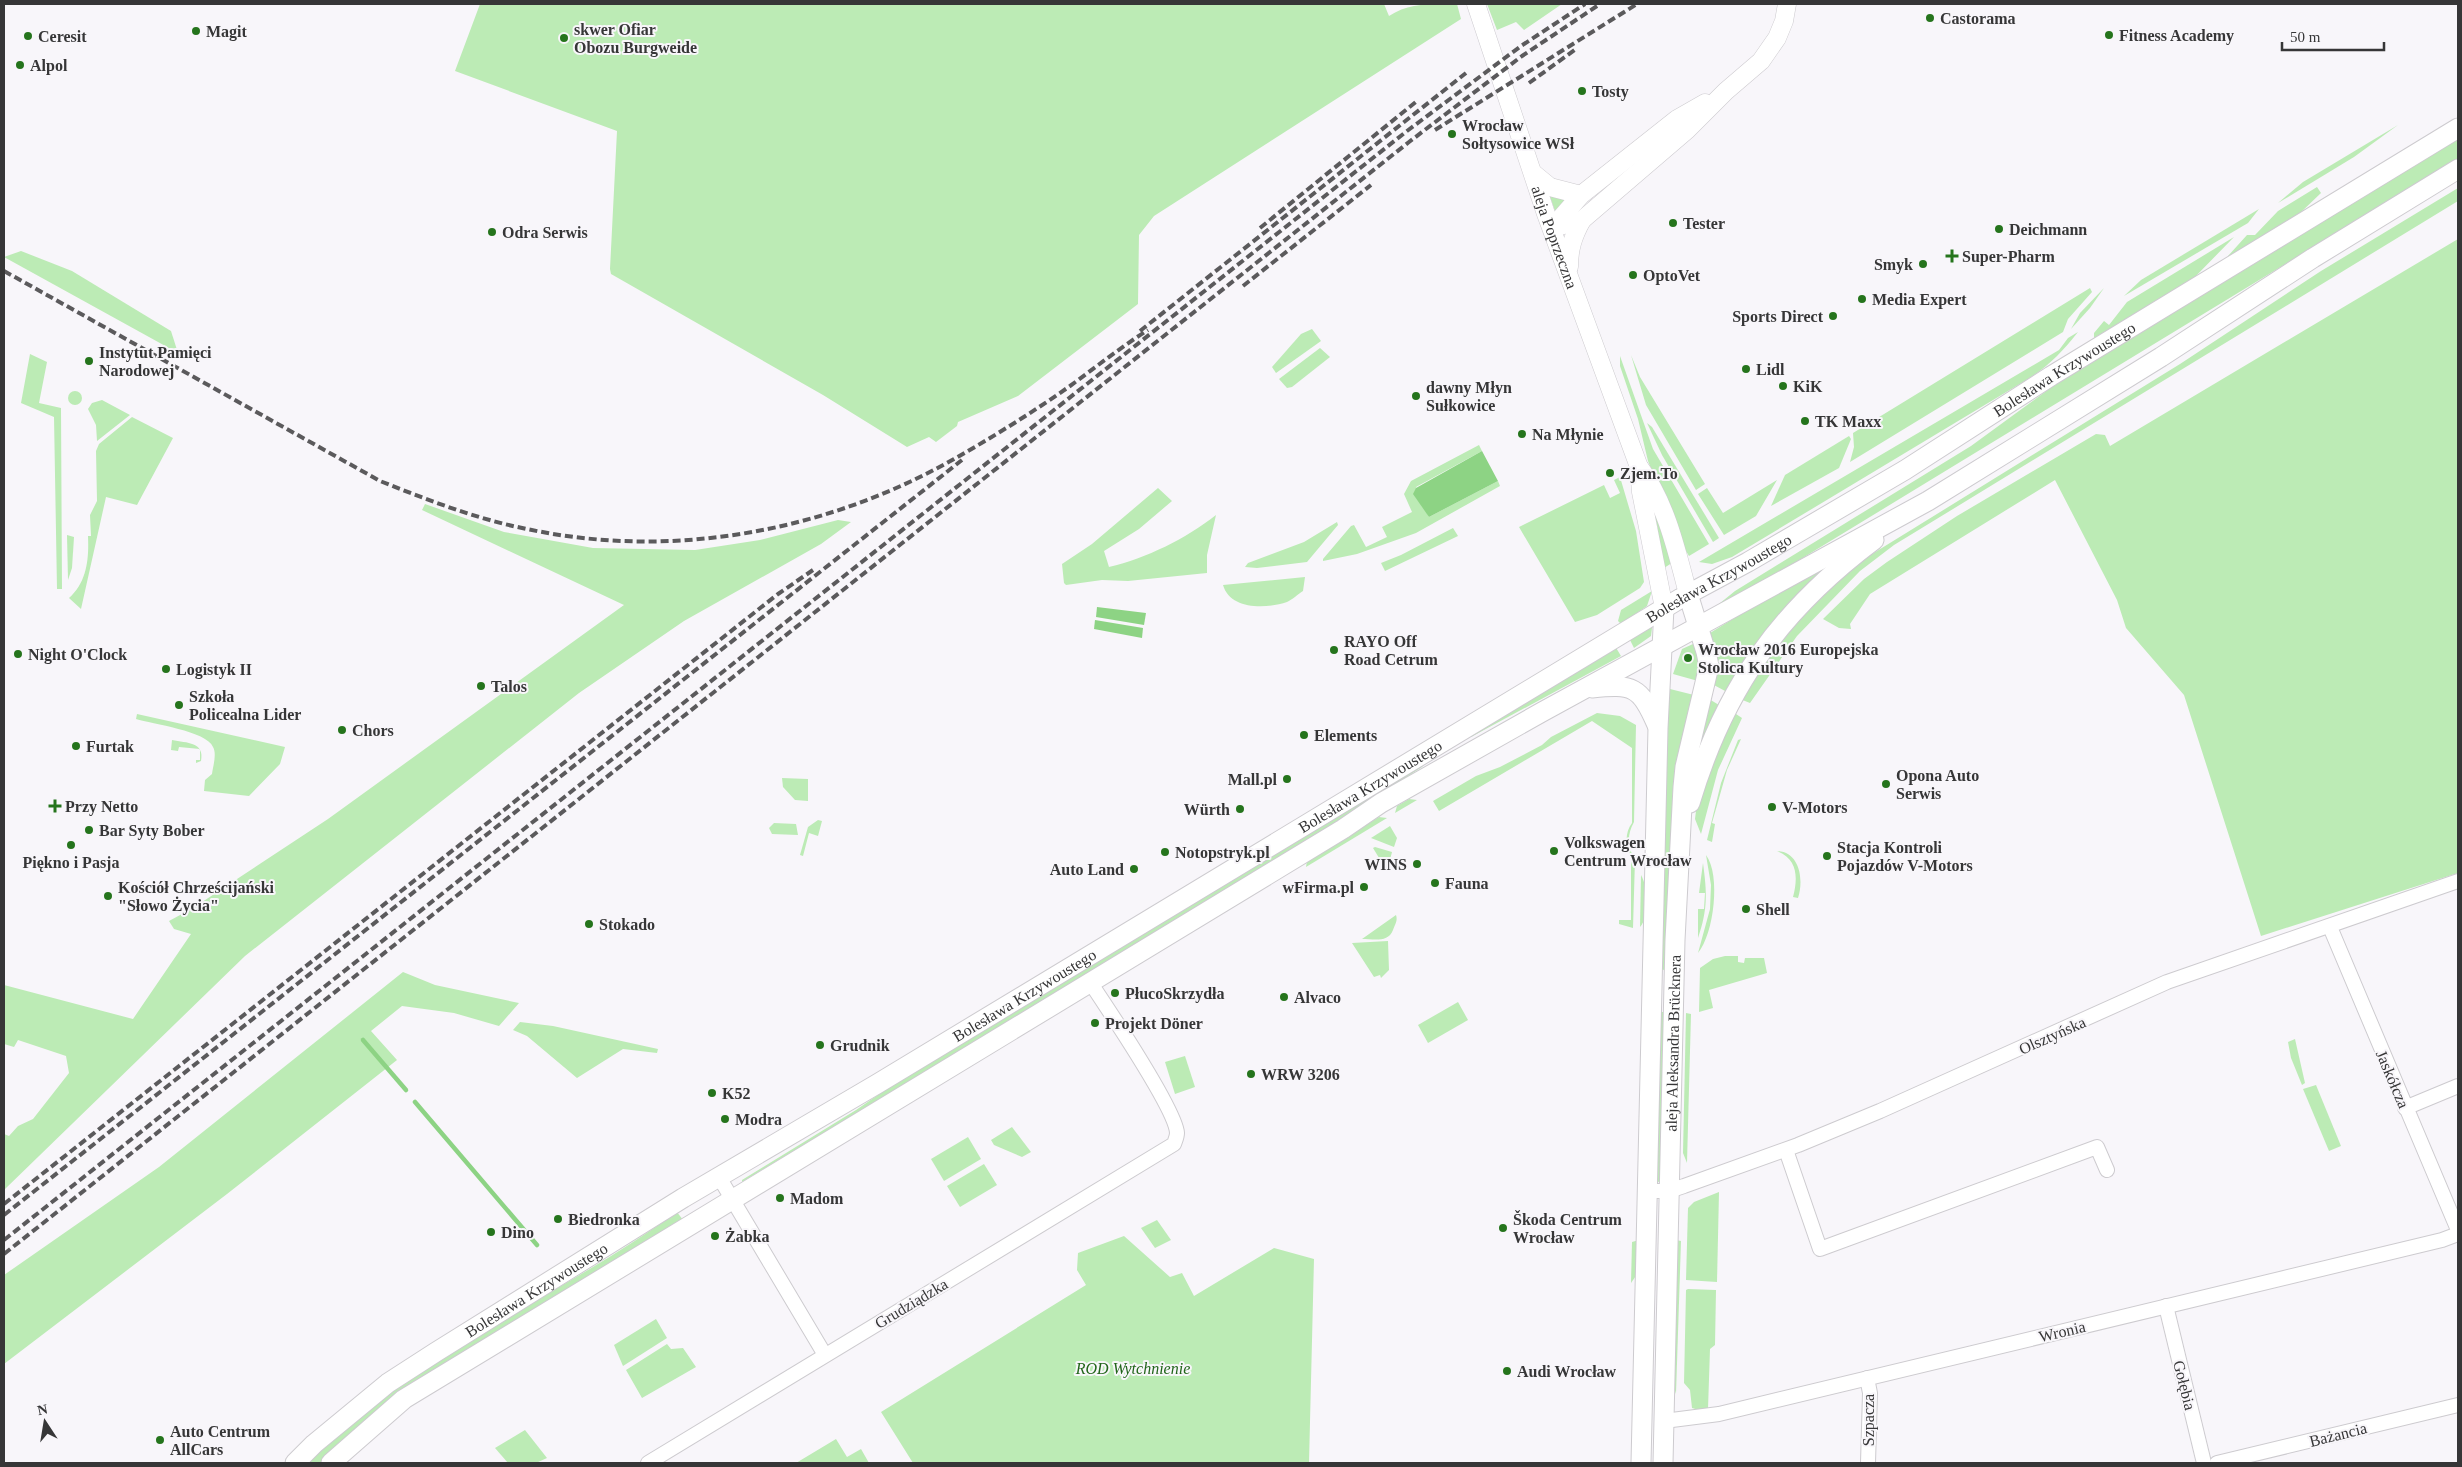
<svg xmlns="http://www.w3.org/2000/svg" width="2462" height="1467" font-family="Georgia,serif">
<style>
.green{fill:#bcebb5}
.water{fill:#8dd384}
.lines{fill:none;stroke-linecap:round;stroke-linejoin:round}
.stream{stroke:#8dd384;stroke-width:4.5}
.minor-casing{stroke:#cdcbcf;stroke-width:16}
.tertiary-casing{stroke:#cdcbcf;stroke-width:19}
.secondary-casing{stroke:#cdcbcf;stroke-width:21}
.minor{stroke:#fff;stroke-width:14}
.tertiary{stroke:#fff;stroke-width:18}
.secondary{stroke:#fff;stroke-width:19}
.rail{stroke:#5b5a5c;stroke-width:4;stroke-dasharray:8 4;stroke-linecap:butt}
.poi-dot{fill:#25741c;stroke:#f8f6fa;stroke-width:2}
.labels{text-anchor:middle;stroke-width:4;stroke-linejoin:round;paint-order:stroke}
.poi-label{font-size:16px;font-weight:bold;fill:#363637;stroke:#f8f6fa;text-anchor:start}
.street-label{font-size:16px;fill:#363637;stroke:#f8f6fa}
.park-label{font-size:16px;font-style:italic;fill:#21651a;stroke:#f8f6fa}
</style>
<rect width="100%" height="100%" fill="#f8f6fa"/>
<!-- green -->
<g class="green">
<path d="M480 4H1384L1389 16C1410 2 1432 4 1457 4L1461 19 1154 216 1139 235 1138 304 1018 396 958 422 957 426 936 442 929 437 907 447 823 395 611 274 610 269 617 131 455 71Z"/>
<polygon points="1487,4 1562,4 1524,30 1516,22 1497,30"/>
<polygon points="2398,125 2354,157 2278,203 2303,182"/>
<polygon points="2458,136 2458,159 1727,604 1714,608 1735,591 1971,446 2060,381"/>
<polygon points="2317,187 2321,193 2298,215 2229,258 2228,256 2247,235 2255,235 2278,211"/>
<polygon points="2458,188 2458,201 1894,545 1860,571 1797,636 1750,703 1740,699 1757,671 1813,603 1864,559 2180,364 2321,271"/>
<polygon points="1548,191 1573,197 1556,214"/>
<polygon points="2259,209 2248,223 2124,296 2141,280"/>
<polygon points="2234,237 2192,280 2094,338 2094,333 2104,321 2109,325 2127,302"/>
<polygon points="2458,239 2458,873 2261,936 2184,695 2126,628 2117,600 2055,480 1870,594 1850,624 1851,629 1839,628 1823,619 1864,579 1887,562 1957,516 2096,434 2105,435 2110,446"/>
<polygon points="21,251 72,271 171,331 178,353 4,257"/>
<polygon points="2090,288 2092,292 2068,319 2063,332 1850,462 1854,447 1853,433"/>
<polygon points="2104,288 2090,308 2071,329 2080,313"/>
<polygon points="1312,329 1321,341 1276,373 1272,367 1301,334"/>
<path d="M2078 332C2063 351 2049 366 2028 379L1732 557 1712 564 1699 562 2059 350 2068 338Z"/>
<polygon points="1320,348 1330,357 1292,387 1287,388 1279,379"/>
<polygon points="30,354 47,362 39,403 61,408 62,589 57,589 54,417 21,403"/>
<polygon points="1631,355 1640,377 1705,484 1696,490 1646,405"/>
<polygon points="1620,356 1653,449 1709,544 1689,556 1681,543 1648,461 1638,419 1620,366"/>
<circle cx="75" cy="398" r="7"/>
<polygon points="102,400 130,415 97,441 96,425 88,409 92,403"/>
<path d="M132 417 173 438 137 505 106 497 81 609 69 598C87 582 89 559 88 536H91L90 515 97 501 96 451 99 444Z"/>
<polygon points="1647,423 1652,427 1719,538 1713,542 1662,455"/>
<polygon points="1849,436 1851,439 1839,468 1771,506 1785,475"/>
<polygon points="1479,445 1482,451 1416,487 1429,517 1498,481 1500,486 1416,533 1357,554 1323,561 1323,559 1351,526 1354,525 1366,547 1387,537 1382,527 1412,512 1404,494 1411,481"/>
<polygon points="1620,477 1636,531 1644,582 1640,588 1597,615 1575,622 1519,527 1604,485 1610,498 1620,493 1614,480"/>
<polygon points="1777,480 1756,516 1724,535 1698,494 1707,488 1723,513"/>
<path d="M1158 488 1172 501 1139 529 1104 551 1109 567C1147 558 1185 539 1216 515L1207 555V573L1128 581 1102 580 1066 585 1064 583 1062 564 1092 544Z"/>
<polygon points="1648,492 1675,561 1664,568 1657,525"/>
<polygon points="425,504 504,532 593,548 695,550 760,540 838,520 851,522 821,544 684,621 579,693 245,956 4,1190 4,1134 9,1136 18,1126 33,1119 69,1073 66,1056 18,1040 14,1047 4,1044 4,985 133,1019 191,934 174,929 169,921 193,908 328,819 624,605 422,510"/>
<polygon points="1337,522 1338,525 1307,562 1257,568 1245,567 1248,563 1304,542"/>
<polygon points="1453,528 1458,536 1385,571 1381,563 1401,555"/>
<polygon points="67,535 74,537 72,568 68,580"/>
<polygon points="1837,555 1727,692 1712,684 1710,633"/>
<path d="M1305 577 1303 591C1298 594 1292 600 1287 602 1266 609 1230 610 1223 585Z"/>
<polygon points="1652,591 1647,606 1621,624 1618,621 1621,610"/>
<polygon points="1650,627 1652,628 1651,636 1634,648 1629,638"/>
<path d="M1693 644C1701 654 1700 669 1698 681L1673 674 1682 649Z"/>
<polygon points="1615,646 1621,656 1471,737 1471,733"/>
<polygon points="1670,689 1694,695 1673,789 1665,971 1661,968 1667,728"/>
<polygon points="1709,699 1719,705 1699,747"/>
<polygon points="1733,712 1742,718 1718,770 1701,834 1695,819 1697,803"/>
<path d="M1597 713 1620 716 1636 725 1634 822C1627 834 1627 848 1635 859L1633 928 1619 924V920H1631V856C1625 846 1625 832 1632 823V748L1592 721 1439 811 1433 801 1476 776 1500 767 1542 745 1551 737Z"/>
<path d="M137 714 285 747 280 764 249 796 204 791 205 780 212 774C213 766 217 754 213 747 207 731 152 724 136 719Z"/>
<polygon points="1741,739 1727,770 1712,823 1715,824 1712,842 1707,840 1721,783 1738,740"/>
<path d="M172 740C187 743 205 742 201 761L196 763V760H200V749L179 747 178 751 171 750Z"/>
<polygon points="1427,761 1422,767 1300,846 742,1182 742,1180 856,1110 907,1075"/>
<polygon points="782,778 808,779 808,801 795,800 783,787"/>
<polygon points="1409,799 1417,800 1395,813 1397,806"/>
<polygon points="1379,817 1387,818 1306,867 1307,861"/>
<polygon points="818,820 822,821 818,836 809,833 803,856 800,855 808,827"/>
<polygon points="774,823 796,824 798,835 772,834 769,828"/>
<polygon points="1390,826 1397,838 1394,847 1371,838"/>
<polygon points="1375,847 1392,852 1387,871 1373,848"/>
<path d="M1777 851C1800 852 1804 880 1798 898L1793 897C1798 878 1798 859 1777 851Z"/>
<path d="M1706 855C1721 875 1714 934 1698 953L1710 909 1711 885Z"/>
<path d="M1703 863C1707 893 1708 909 1698 938V909H1704L1705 893H1699Z"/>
<path d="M1641 875C1648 887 1650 916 1640 927Z"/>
<path d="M1396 915C1398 921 1395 924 1393 930 1388 943 1374 939 1362 939Z"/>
<polygon points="1388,941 1389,970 1381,978 1380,975 1374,977 1352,943"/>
<polygon points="1725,956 1738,956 1738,962 1744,963 1745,958 1764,958 1767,973 1709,990 1713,1008 1699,1012 1700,968 1713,959"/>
<polygon points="403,972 435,985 519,1003 499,1026 454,1013 402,1006 371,1031 397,1060 227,1194 4,1364 4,1275 159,1167"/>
<polygon points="1458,1002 1468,1020 1428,1043 1418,1025"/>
<polygon points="1660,1012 1665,1012 1660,1183 1656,1180"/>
<polygon points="1686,1013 1691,1014 1687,1163 1683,1153"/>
<polygon points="520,1022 553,1026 658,1049 657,1053 623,1049 577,1078 527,1036 513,1030"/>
<polygon points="2295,1039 2305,1083 2302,1085 2291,1058 2288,1042"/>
<polygon points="1185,1056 1195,1087 1175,1094 1165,1062"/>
<polygon points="2316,1085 2341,1146 2329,1151 2303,1089"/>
<polygon points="1012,1127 1031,1152 1022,1157 994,1145 991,1140"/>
<polygon points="968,1137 981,1159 944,1181 931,1159"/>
<polygon points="984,1164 997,1185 960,1207 947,1186"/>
<polygon points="1719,1192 1717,1282 1686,1280 1688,1208 1694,1202"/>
<path d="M677 1212 683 1220 331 1452 320 1463H306C348 1426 388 1392 434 1362 514 1310 600 1268 677 1212Z"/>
<polygon points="1157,1220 1171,1240 1155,1248 1141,1228"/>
<polygon points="1124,1236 1170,1277 1182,1273 1194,1296 1274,1248 1314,1259 1309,1463 913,1463 881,1412 1086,1285 1077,1270 1078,1253"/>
<polygon points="1639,1240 1638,1273 1631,1283 1632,1242"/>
<polygon points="1676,1240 1681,1241 1676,1394 1673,1384"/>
<polygon points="1688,1289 1716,1290 1715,1345 1710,1349 1708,1409 1702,1411 1692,1408 1690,1390 1684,1383 1686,1290"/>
<polygon points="656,1319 667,1338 623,1366 614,1345"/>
<polygon points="667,1344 671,1349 683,1348 696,1367 642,1398 626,1370"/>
<polygon points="525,1430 547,1458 536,1463 508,1463 495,1448"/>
<polygon points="836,1439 847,1457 861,1449 869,1463 796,1463"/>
</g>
<!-- water -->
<g class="water">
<polygon points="1482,451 1498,481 1429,517 1413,494 1416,488"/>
<polygon points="1097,607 1146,613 1144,625 1096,617"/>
<polygon points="1095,620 1143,628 1142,638 1094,629"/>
</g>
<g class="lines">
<!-- stream -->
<g class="stream">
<polyline points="363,1040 406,1090"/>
<polyline points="415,1102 537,1245"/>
</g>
<defs>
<g id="minor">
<polyline points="2330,927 2458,1230"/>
<polyline points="2405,1108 2458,1086"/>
<polyline points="1786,1150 1820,1249 2097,1147 2107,1170"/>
<polyline points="719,1177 825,1355"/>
<polyline points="1647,1191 1669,1191 1684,1186 1798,1145 1880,1111 2167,982 2458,881"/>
<polyline points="2166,1306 2204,1463"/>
<polyline points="1867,1378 1870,1393 1868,1463"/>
<polyline points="1664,1421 1719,1414 2442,1240 2458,1234"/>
<path d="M648 1463 1174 1144C1175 1141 1177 1137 1177 1133 1176 1110 1106 1006 1090 982"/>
<polyline points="2217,1463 2458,1405"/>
</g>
<g id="tertiary">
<path id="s1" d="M1476 4 1546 214 1639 467 1641 492 1664 608"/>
<polyline points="1533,173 1550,187 1581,195"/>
<polyline points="1552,228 1582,220 1687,130 1726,91 1761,61 1777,38 1784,21 1787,4"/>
<polyline points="1552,228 1581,195 1677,119 1705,103"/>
<path d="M1569 267C1569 249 1573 236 1582 220"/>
<path d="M1640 468C1666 503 1677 552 1688 594"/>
</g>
<g id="secondary">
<path d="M1592 688C1633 684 1640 686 1657 725"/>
<path d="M1690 803C1724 689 1779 611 1874 540"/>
<path id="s2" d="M295 1463 314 1444 388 1383 436 1352 683 1198 877 1084 1681 598 1748 562 1905 470 2051 376 2458 128"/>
<polyline points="331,1463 404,1399 1343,829 1381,803 1542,712 1928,501 2161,357 2313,258 2458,169"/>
<polyline points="1641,1463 1658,728 1664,608"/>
<path id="s3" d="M1663 1463 1675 940 1683 787 1685 767 1709 666 1706 652 1688 594"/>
</g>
</defs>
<!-- minor casing -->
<use href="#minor" class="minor-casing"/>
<!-- tertiary casing -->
<use href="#tertiary" class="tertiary-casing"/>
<!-- secondary casing -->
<use href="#secondary" class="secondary-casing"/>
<!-- minor -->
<use href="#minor" class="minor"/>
<!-- tertiary -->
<use href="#tertiary" class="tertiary"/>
<!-- secondary -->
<use href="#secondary" class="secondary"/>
<!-- rail -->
<g class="rail">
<polyline points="1529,83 1576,49"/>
<polyline points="1435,130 1637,4"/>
<polyline points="1260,228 1417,101"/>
<path d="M4 271 380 481C428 500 476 519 527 529 672 560 825 532 954 459 993 437 1033 412 1070 386 1096 367 1121 347 1148 330"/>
<polyline points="1243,286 1371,185"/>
<polyline points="1140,331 1466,73"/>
<polyline points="4,1204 778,594 813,570"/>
<polyline points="4,1215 962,460"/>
<polyline points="4,1240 1407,131 1521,46 1585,4"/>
<polyline points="4,1254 1409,142 1522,56 1600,4"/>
</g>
</g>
<!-- markers -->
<g class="poi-dot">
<circle cx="1930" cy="18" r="5"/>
<circle cx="196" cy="31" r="5"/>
<circle cx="2109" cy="35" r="5"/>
<circle cx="28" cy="36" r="5"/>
<circle cx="564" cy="38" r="5"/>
<circle cx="20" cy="65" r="5"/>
<circle cx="1582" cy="91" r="5"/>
<circle cx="1452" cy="134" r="5"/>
<circle cx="1673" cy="223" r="5"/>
<circle cx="1999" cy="229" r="5"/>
<circle cx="492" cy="232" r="5"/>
<path d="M1949.5 248.5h5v5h5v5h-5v5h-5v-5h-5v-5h5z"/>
<circle cx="1923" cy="264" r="5"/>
<circle cx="1633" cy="275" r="5"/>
<circle cx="1862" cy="299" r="5"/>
<circle cx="1833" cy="316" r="5"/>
<circle cx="89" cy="361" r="5"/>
<circle cx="1746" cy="369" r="5"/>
<circle cx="1783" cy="386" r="5"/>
<circle cx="1416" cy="396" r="5"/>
<circle cx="1805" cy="421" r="5"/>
<circle cx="1522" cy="434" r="5"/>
<circle cx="1610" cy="473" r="5"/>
<circle cx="1334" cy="650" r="5"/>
<circle cx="18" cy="654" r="5"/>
<circle cx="1688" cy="658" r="5"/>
<circle cx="166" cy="669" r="5"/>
<circle cx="481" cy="686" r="5"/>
<circle cx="179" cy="705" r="5"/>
<circle cx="342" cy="730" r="5"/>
<circle cx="1304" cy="735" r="5"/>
<circle cx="76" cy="746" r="5"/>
<circle cx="1287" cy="779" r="5"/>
<circle cx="1886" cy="784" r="5"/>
<path d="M52.5 798.5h5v5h5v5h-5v5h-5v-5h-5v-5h5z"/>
<circle cx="1772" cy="807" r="5"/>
<circle cx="1240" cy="809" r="5"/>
<circle cx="89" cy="830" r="5"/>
<circle cx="71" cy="845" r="5"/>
<circle cx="1554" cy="851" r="5"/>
<circle cx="1165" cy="852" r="5"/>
<circle cx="1827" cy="856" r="5"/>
<circle cx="1417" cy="864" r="5"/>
<circle cx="1134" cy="869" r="5"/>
<circle cx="1435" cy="883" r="5"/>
<circle cx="1364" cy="887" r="5"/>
<circle cx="108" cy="896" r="5"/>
<circle cx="1746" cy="909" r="5"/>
<circle cx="589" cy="924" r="5"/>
<circle cx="1115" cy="993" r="5"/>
<circle cx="1284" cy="997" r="5"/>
<circle cx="1095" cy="1023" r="5"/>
<circle cx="820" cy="1045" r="5"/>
<circle cx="1251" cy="1074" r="5"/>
<circle cx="712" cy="1093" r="5"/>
<circle cx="725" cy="1119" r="5"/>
<circle cx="780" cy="1198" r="5"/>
<circle cx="558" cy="1219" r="5"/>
<circle cx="1503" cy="1228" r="5"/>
<circle cx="491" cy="1232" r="5"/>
<circle cx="715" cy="1236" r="5"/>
<circle cx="1507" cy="1371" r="5"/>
<circle cx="160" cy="1440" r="5"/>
</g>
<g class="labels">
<!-- poi labels -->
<g class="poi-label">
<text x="1940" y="24">Castorama</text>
<text x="574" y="35">skwer Ofiar<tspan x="574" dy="18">Obozu Burgweide</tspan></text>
<text x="206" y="37">Magit</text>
<text x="2119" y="41">Fitness Academy</text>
<text x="38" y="42">Ceresit</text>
<text x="30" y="71">Alpol</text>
<text x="1592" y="97">Tosty</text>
<text x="1462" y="131">Wrocław<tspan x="1462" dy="18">Sołtysowice WSł</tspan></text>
<text x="1683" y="229">Tester</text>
<text x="2009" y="235">Deichmann</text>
<text x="502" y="238">Odra Serwis</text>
<text x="1962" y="262">Super-Pharm</text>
<text x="1913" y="270" text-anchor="end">Smyk</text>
<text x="1643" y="281">OptoVet</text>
<text x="1872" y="305">Media Expert</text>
<text x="1823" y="322" text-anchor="end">Sports Direct</text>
<text x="99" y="358">Instytut Pamięci<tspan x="99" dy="18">Narodowej</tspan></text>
<text x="1756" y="375">Lidl</text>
<text x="1793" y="392">KiK</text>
<text x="1426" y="393">dawny Młyn<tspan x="1426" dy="18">Sułkowice</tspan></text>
<text x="1815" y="427">TK Maxx</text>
<text x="1532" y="440">Na Młynie</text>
<text x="1620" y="479">Zjem.To</text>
<text x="1344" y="647">RAYO Off<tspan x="1344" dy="18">Road Cetrum</tspan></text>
<text x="1698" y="655">Wrocław 2016 Europejska<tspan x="1698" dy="18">Stolica Kultury</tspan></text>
<text x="28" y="660">Night O'Clock</text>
<text x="176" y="675">Logistyk II</text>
<text x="491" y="692">Talos</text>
<text x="189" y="702">Szkoła<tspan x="189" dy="18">Policealna Lider</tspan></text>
<text x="352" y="736">Chors</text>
<text x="1314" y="741">Elements</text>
<text x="86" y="752">Furtak</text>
<text x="1896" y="781">Opona Auto<tspan x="1896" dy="18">Serwis</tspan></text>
<text x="1277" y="785" text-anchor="end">Mall.pl</text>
<text x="65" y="812">Przy Netto</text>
<text x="1782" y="813">V-Motors</text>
<text x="1230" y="815" text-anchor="end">Würth</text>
<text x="99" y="836">Bar Syty Bober</text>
<text x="1564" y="848">Volkswagen<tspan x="1564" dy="18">Centrum Wrocław</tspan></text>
<text x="1837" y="853">Stacja Kontroli<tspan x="1837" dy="18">Pojazdów V-Motors</tspan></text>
<text x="1175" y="858">Notopstryk.pl</text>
<text x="71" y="868" text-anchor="middle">Piękno i Pasja</text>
<text x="1407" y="870" text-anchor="end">WINS</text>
<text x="1124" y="875" text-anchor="end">Auto Land</text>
<text x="1445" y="889">Fauna</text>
<text x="118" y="893">Kościół Chrześcijański<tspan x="118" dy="18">"Słowo Życia"</tspan></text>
<text x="1354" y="893" text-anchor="end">wFirma.pl</text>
<text x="1756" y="915">Shell</text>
<text x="599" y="930">Stokado</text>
<text x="1125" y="999">PłucoSkrzydła</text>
<text x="1294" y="1003">Alvaco</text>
<text x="1105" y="1029">Projekt Döner</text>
<text x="830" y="1051">Grudnik</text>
<text x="1261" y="1080">WRW 3206</text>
<text x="722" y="1099">K52</text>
<text x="735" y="1125">Modra</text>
<text x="790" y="1204">Madom</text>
<text x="568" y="1225">Biedronka</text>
<text x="1513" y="1225">Škoda Centrum<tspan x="1513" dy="18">Wrocław</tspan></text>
<text x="501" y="1238">Dino</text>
<text x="725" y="1242">Żabka</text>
<text x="1517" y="1377">Audi Wrocław</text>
<text x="170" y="1437">Auto Centrum<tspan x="170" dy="18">AllCars</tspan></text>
</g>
<!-- street labels -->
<g class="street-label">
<text dy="6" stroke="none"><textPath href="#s1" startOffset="246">aleja Poprzeczna</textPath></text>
<text dy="6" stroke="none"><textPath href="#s2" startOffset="2082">Bolesława Krzywoustego</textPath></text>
<text dy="6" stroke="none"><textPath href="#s2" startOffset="1678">Bolesława Krzywoustego</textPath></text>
<text dy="6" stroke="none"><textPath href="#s2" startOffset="1272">Bolesława Krzywoustego</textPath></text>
<text dy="6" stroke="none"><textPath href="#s2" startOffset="868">Bolesława Krzywoustego</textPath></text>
<text transform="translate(2052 1035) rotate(-24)" y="6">Olsztyńska</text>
<text dy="6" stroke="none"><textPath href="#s3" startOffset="420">aleja Aleksandra Brücknera</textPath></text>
<text transform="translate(2393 1079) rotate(67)" y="6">Jaskółcza</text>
<text dy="6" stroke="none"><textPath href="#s2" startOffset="298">Bolesława Krzywoustego</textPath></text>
<text transform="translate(911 1303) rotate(-31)" y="6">Grudziądzka</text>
<text transform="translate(2062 1331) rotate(-13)" y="6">Wronia</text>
<text transform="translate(2185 1385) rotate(76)" y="6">Gołębia</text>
<text transform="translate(1868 1420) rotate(-90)" y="6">Szpacza</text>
<text transform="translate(2338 1434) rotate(-14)" y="6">Bażancia</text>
</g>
<!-- park labels -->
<g class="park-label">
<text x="1133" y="1374">ROD Wytchnienie</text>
</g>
</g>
<!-- border -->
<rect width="2462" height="1467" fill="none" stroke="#363637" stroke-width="10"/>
<!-- north arrow -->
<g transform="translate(45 1422) rotate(348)" stroke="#f8f6fa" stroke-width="4" paint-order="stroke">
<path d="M0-4L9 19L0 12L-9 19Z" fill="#363637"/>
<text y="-8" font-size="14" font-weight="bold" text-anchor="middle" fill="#363637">N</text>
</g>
<!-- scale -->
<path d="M2282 42v8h102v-8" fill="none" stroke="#363637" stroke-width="2.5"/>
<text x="2290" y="42" font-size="15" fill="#363637" stroke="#f8f6fa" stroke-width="4" paint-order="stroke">50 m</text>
</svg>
